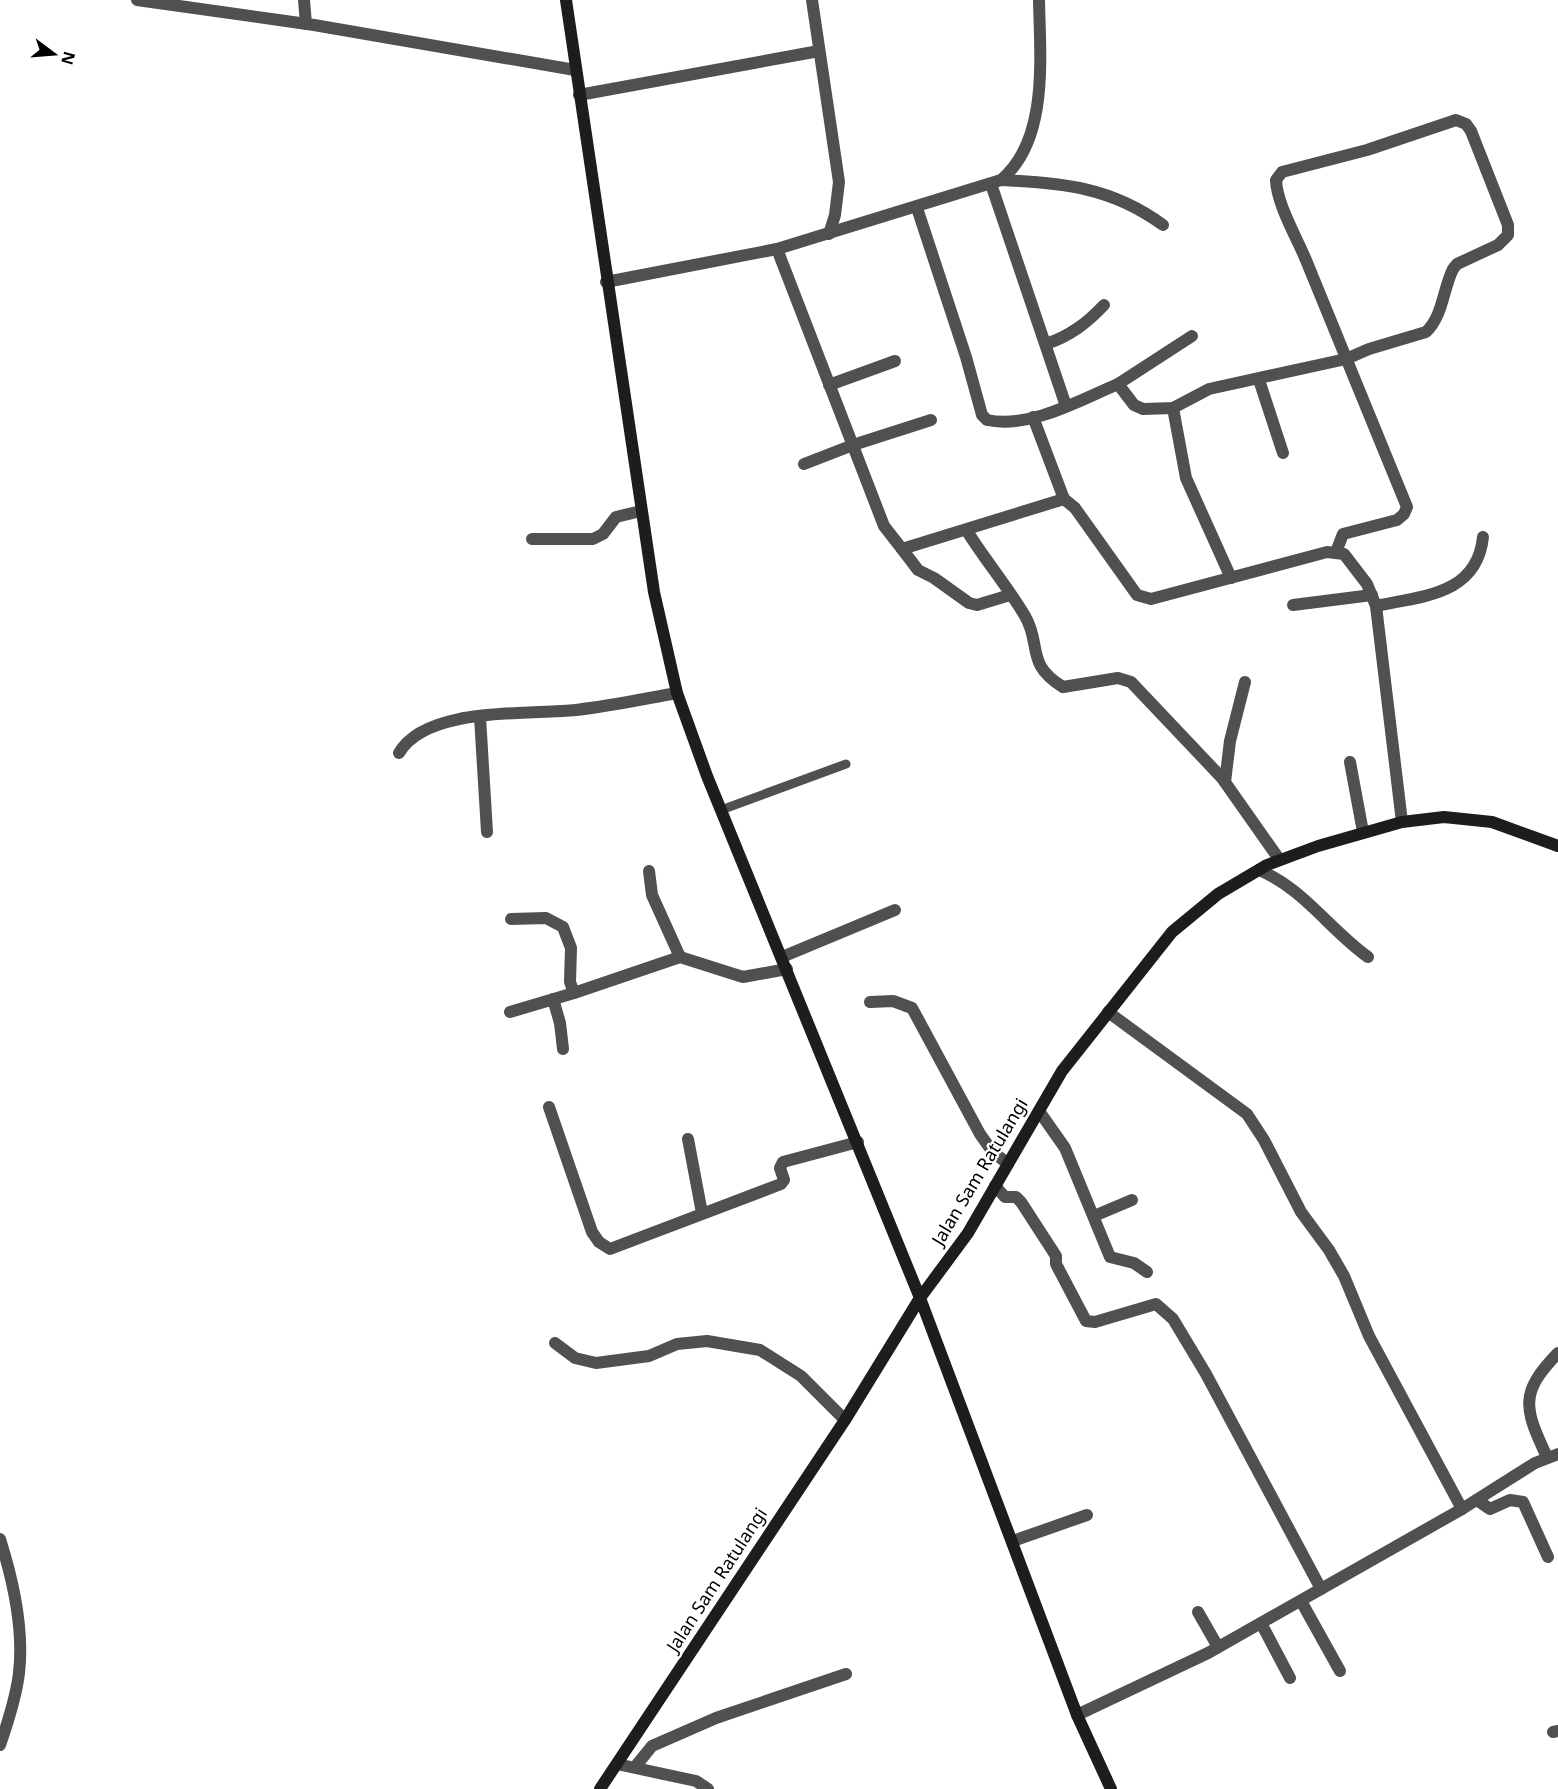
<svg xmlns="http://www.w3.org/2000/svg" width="1558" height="1789" font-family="'Noto Sans',sans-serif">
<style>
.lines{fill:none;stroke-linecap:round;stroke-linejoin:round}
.lane{stroke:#505050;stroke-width:9}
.street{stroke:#505050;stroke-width:12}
.secondary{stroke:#1d1d1d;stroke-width:12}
.labels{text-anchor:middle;stroke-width:4.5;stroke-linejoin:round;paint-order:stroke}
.street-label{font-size:18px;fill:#000;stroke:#fff}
</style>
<rect width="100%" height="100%" fill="#fff"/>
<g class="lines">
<!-- lane -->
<polyline class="lane" points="721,810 846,764"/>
<!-- street -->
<g class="street">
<polyline points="137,0 314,25 575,70"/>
<polyline points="304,0 306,24"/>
<polyline points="812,0 839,182 835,215 829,234"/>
<polyline points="579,95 819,51"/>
<path d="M1001 180C1063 183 1111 187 1163 225"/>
<polyline points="991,184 1066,406"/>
<path d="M917 208 966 357 982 415 987 420C1030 429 1080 400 1118 384L1134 405 1143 409 1173 408 1209 389 1346 359 1369 349 1426 332C1443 316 1443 289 1453 269L1457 264 1498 245 1508 235V225L1471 131 1466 124 1456 120 1367 150 1282 172 1276 180C1277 206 1299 241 1308 265 1341 346 1374 426 1407 507L1404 514 1397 520 1343 534 1336 552"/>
<polyline points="777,249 884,526 902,549 1064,499 1075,508 1137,595 1151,599 1327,552 1344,554 1367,584 1376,606 1402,822"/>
<path d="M606 282 777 249 1001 180C1049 140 1040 57 1039 0"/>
<path d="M1046 344C1070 336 1087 323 1104 305"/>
<polyline points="1259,380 1283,453"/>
<polyline points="1118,384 1192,336"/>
<polyline points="829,385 895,361"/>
<polyline points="1173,408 1186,478 1231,578"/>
<polyline points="1033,417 1064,499"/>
<polyline points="804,464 853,445 931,420"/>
<path d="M967 531C985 560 1008 587 1025 616 1042 645 1025 664 1063 687L1118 678 1131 682 1222 778 1279 859"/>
<polyline points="532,539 593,539 603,534 616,517 641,511"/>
<polyline points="902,549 918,570 934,578 969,603 977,605 1010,595"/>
<polyline points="1293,605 1372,595"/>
<path d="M1376 606C1422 596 1477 595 1483 537"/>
<polyline points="480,717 487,832"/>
<path d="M399 753C426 706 528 715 576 710 610 706 643 699 677 693"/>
<polyline points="1350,762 1363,832"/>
<polyline points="1225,782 1230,741 1245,682"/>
<path d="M1259 870C1303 888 1330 930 1368 957"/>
<polyline points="649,871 652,895 680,957"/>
<polyline points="511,919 546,918 563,927 571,948 570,982 574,993 680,957 743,977 787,969"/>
<polyline points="782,957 895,910"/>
<polyline points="553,999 560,1023 563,1049"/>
<polyline points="870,1002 893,1001 912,1008 980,1134 992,1151 1008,1164"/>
<polyline points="510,1012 574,993"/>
<polyline points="1108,1012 1247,1114 1264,1140 1301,1212 1329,1250 1344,1276 1369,1336 1462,1509"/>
<polyline points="549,1107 592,1232 599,1242 610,1249 781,1184 784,1180 780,1168 783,1162 858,1142"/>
<polyline points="1039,1111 1065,1148 1110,1257 1134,1263 1147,1272"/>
<polyline points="688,1139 702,1213"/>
<polyline points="995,1186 1005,1197 1016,1197 1021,1202 1056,1256 1056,1264 1086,1321 1095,1322 1156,1304 1173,1319 1206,1374 1321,1589"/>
<polyline points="1094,1216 1132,1200"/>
<polyline points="555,1343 575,1358 596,1363 649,1356 677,1344 707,1341 760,1350 801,1376 845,1420"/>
<path d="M1547 1457C1524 1408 1519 1393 1558 1353"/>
<polyline points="1477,1500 1490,1509 1510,1500 1523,1502 1548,1557"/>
<path d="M0 1539C13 1580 24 1630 19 1673 16 1698 8 1722 0 1745"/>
<polyline points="1013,1541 1087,1515"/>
<polyline points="1301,1601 1340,1671"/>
<polyline points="1198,1612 1218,1647"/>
<polyline points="1261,1623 1290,1678"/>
<polyline points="1077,1715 1208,1653 1462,1509 1535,1463 1558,1454"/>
<polyline points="1553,1732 1558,1731"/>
<polyline points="617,1764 696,1781 708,1789"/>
<polyline points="635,1767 652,1746 716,1718 846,1674"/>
</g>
<!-- secondary -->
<g class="secondary">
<polyline points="566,0 654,592 677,693 707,776 920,1298 1077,1715 1111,1789"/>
<polyline points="600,1789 845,1420 920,1298 968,1233 1062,1071 1172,932 1218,894 1267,865 1318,846 1402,822 1444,817 1492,822 1558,846"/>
</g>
</g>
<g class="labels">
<!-- street labels -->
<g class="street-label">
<text transform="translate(980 1172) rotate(-59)" y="6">Jalan Sam Ratulangi</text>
<text transform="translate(717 1580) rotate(-57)" y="6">Jalan Sam Ratulangi</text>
</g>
</g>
<!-- north arrow -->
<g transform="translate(54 54) rotate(106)" stroke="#ffffff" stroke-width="4.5" paint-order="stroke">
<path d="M0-4.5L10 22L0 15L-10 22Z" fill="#000000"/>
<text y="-9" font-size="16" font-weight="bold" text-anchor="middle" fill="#000000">N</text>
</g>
</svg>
